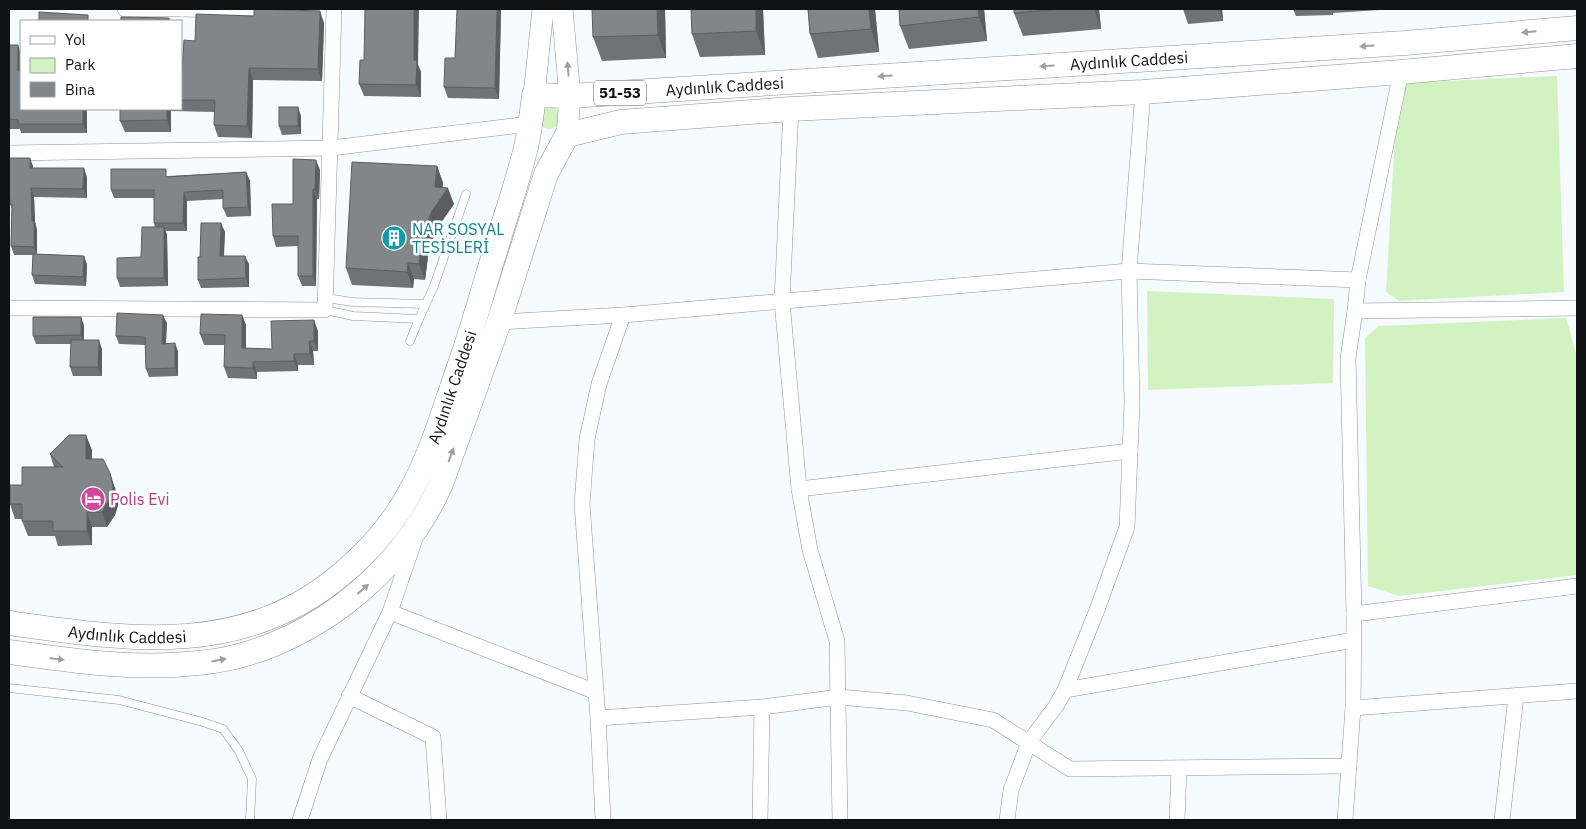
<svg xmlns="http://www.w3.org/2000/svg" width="1586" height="829" font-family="'IBM Plex Sans',sans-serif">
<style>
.green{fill:#d2f2c2}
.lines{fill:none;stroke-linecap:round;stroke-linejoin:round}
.lane-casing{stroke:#8d9297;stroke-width:9}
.street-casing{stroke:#8d9297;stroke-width:16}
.secondary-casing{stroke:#8d9297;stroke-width:22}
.primary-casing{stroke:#8d9297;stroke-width:25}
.lane{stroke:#fff;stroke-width:8}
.street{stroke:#fff;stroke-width:15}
.secondary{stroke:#fff;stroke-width:21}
.primary{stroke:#fff;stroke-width:24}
.wall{fill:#6f7378}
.shaded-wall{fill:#5a5e61}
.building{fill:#81868b;stroke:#5a5e61}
.oneway{fill:#9fa0a1}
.labels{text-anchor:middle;stroke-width:5;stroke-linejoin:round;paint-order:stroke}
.shield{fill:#fff;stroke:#57585a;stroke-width:1}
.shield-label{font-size:15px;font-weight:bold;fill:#0f1113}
.street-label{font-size:16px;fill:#0f1113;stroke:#fff}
.culture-label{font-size:16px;fill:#0d838f;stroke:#fff;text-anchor:start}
.hotel-label{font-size:16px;fill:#b23c85;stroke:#fff;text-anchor:start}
</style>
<rect width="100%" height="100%" fill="#f6fbff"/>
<!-- green -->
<g class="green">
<polygon points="1557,76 1564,292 1399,301 1386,292 1398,83"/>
<path d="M544 105 555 107 560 113 558 125C552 130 546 130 539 125Z"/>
<polygon points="1147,291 1334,299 1333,383 1148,390"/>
<polygon points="1566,318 1577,357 1577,575 1399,596 1368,586 1365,338 1379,326"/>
</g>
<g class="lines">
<defs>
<g id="lane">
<polyline points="326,298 353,302 424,304"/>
<polyline points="325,310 353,316 419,319 410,341"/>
<polyline points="419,319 434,286 466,194"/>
<polyline points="9,688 119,700 203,722 223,729 239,751 252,779 250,820"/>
</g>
<g id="street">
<polyline points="125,9 182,9"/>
<polyline points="182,9 273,11"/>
<polyline points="1401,72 1358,280 1355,311 1577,308"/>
<polyline points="791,109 782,301 799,489 810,550 837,641 840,820"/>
<polyline points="9,153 331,148 530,124"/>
<polyline points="9,308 325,310 334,9"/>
<polyline points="499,322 623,315 1129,271 1358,280"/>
<polyline points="799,489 1130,451"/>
<polyline points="390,612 596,692"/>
<polyline points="1354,614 1577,586"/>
<polyline points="1065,690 1354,640"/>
<polyline points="349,696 433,737 439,820"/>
<polyline points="1353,708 1577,691"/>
<polyline points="598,718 762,707 839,697 907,703 993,720 1070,769 1349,766"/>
<polyline points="300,820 320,759 390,612 415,539"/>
<polyline points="603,820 598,718 582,504 587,439 599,384 623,315"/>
<polyline points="760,820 762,707"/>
<polyline points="1007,820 1011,790 1029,742 1056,706 1065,690 1097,610 1127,527 1132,403 1129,271 1143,92"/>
<polyline points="1177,820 1179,768"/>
<polyline points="1345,820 1353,708 1354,614 1348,358 1355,311"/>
<polyline points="1502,820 1516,696"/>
</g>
<g id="secondary">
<polyline points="562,9 570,96 567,135"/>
<polyline points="534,95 543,9"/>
</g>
<g id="primary">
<path id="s1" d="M9 623C129 640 244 658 343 573 370 550 391 526 408 496 432 454 445 406 461 361 474 324 484 286 496 248 506 214 518 181 526 147 530 130 532 112 534 95L570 96 1405 43 1577 28"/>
<path d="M9 652C72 661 134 670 198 663 301 654 400 577 441 484L499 322 546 174 567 135 621 122 791 109 1143 92 1401 72 1577 56"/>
</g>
</defs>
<!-- lane casing -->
<use href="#lane" class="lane-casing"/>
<!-- street casing -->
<use href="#street" class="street-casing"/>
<!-- secondary casing -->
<use href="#secondary" class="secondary-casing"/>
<!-- primary casing -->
<use href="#primary" class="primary-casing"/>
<!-- lane -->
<use href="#lane" class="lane"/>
<!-- street -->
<use href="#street" class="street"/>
<!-- secondary -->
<use href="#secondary" class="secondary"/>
<!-- primary -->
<use href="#primary" class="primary"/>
</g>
<!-- wall -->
<g class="wall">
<polygon points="501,9 499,99 448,98 444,87 455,58"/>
<polygon points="665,9 666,58 602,61 593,37"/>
<polygon points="691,9 763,9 765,55 700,57 692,34"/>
<polygon points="808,9 875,9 879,52 818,58 810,34"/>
<polygon points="899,9 984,9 987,41 909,49 900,26"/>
<polygon points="1014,9 1099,9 1101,29 1023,36 1014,13"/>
<polygon points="1183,9 1222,9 1223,21 1188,24"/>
<polygon points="1293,9 1395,9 1333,13 1333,15 1296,16"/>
<polygon points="324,23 322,81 253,80 252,138 218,137 214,125 215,112 171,111 171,132 125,132 120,121 120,109 181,109 181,84 195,41"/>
<polygon points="9,45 18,45 21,54 21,109 86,109 87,112 87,133 21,133 20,129 9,129"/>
<polygon points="418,65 421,72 421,97 364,96 359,84"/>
<polygon points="301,116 301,134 282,135 279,126"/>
<polygon points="9,158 33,166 33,168 87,177 87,198 34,197 35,222 37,230 37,254 84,256 87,265 86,286 35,284 32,275 33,255 14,255 11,246 12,209 10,204 10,197 9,197"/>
<polygon points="437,166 443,183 442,187 454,204 438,227 429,249 425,280 414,279 413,288 352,285 346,268"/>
<polygon points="320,170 319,199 317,199 316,286 302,286 298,276 298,246 276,247 273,236 293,204"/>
<polygon points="246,172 250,181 251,216 227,217 223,208 223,199 187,201 187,231 166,231 167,235 168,286 120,287 117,278 141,257 155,227 154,223 154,198 114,198 111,190 168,176"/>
<polygon points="225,232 224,256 249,264 249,287 201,288 198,280 200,257"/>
<polygon points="242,315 246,325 246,348 272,349 318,331 318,351 313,351 314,365 298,365 298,371 257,372 257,379 228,378 224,367 225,345 204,345 200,334"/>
<polygon points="167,323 166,344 175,343 178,352 178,376 149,377 146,369 145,345 119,344 116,336"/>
<polygon points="84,325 84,340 102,349 102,376 73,376 70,367 71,344 36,344 33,336"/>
<polygon points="92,450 92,459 115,488 119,502 115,515 107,527 92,527 92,545 58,546 55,536 28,536 22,521 22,519 15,519 10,504 22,485 54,467 50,454"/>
</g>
<!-- shaded-wall -->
<g class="shaded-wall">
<polygon points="414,9 419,9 418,65 421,72 421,97 416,85 414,60"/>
<polygon points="497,9 501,9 499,99 495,88"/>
<polygon points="657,9 665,9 666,58 658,35"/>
<polygon points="756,9 763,9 765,55 756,31"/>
<polygon points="869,9 875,9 879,52 871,29"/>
<polygon points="978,9 984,9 987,41 979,17"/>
<polygon points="1094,9 1099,9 1101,29"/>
<polygon points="1219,9 1222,9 1223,21"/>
<polygon points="320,11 324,23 322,81 318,69"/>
<polygon points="18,45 21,54 21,80 18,71"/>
<polygon points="249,68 253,80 252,138 247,126"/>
<polygon points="298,107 301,116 301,134 298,126"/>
<polygon points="83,109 86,109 87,112 87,133 83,124"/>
<polygon points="167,109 170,109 171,111 171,132 167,120"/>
<polygon points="30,158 33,166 33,176 30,168"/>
<polygon points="316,160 320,170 319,199 315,189"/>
<polygon points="437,166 443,183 442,196 448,188 454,204 438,227 429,249 425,280 419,264 423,232 435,187"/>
<polygon points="84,168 87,177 87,198 83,189"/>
<polygon points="246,172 250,181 251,216 248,207"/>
<polygon points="31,188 34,197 35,222 37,230 37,255 34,247 32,221"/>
<polygon points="313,189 317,199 316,286 313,276"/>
<polygon points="184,192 187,201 187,231 183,223"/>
<polygon points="221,223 225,232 223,265 220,256"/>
<polygon points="164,227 167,235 168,286 164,278"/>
<polygon points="84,256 87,265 86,286 83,277"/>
<polygon points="245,256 249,264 249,287 246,278"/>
<polygon points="408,263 414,279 413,288 407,272"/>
<polygon points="163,315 167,323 165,352 162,344"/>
<polygon points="242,315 246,325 246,359 242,348"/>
<polygon points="81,317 84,325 84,344 81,335"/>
<polygon points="314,320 318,331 318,351 314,341"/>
<polygon points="99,340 102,349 102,376 98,367"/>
<polygon points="309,341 313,351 314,365 310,354"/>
<polygon points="175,343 178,352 178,376 175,368"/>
<polygon points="294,354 298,365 298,371 294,361"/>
<polygon points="253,362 257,372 257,379 253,368"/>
<polygon points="86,435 92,450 92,474 86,459"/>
<polygon points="110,473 115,488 119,502 115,515 107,527 102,512"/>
<polygon points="87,512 92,527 92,545 87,531"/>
</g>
<!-- building -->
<g class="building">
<polygon points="254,9 320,11 318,69 249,68 247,126 214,125 215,100 181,100 181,84 184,40 195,41 196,14 254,16"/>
<polygon points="365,9 414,9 414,60 417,60 416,85 359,84 360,60 364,60"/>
<polygon points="457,9 497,9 495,88 444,87 445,58 455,58"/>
<polygon points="592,9 657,9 658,35 593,37"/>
<polygon points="691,9 756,9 756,31 692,34"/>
<polygon points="808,9 869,9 871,29 810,34"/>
<polygon points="899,9 978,9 979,17 900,26"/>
<polygon points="1014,9 1061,9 1014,13"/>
<polygon points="39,12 88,15 88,21 39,21"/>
<polygon points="121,17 169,18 169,21 121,21"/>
<polygon points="9,45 18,45 18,71 21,71 21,109 83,109 83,124 18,124 18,120 9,119"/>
<rect x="279" y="107" width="19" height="19"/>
<polygon points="120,109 167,109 167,120 120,121"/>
<polygon points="9,158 30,158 30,168 84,168 83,189 31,188 32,221 34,221 34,247 11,246 12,204 10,204 9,188"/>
<polygon points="293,159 316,160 315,189 313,189 313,276 298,276 298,236 273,236 272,204 293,204"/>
<polygon points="352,162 437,166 435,187 448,188 432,211 423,232 419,264 408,263 407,272 346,268"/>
<polygon points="111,169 166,169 166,177 246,172 248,207 223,208 223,190 184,192 183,223 154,223 154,190 111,190"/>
<polygon points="201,223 221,223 220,256 245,256 246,278 198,280 198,257 200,257"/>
<polygon points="142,227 164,227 164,278 117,278 117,258 141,257"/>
<polygon points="33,254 84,256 83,277 32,275"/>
<polygon points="117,313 163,315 162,344 175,343 175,368 146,369 145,337 116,336"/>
<polygon points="201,314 242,315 242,348 272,349 271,321 314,320 314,341 309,341 310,354 294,354 294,361 253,362 253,368 224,367 225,335 200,334"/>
<polygon points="33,317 81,317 81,335 33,336"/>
<polygon points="71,340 99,340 98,367 70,367"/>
<polygon points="69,435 86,435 86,459 103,459 110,473 113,487 109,500 102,512 87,512 87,531 53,531 53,521 22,521 22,504 10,504 10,485 22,485 22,467 63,467 50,454"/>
</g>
<!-- one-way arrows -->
<defs><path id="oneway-solid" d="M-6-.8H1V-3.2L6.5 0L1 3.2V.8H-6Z" transform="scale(1.25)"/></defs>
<g class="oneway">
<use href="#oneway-solid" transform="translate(1529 32) rotate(175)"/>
<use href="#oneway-solid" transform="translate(1367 46) rotate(176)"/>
<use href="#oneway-solid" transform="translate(1047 66) rotate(176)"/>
<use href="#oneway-solid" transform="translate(568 69) rotate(-95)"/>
<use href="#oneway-solid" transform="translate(885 76) rotate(176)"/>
<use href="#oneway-solid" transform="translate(451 455) rotate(-70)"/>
<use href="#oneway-solid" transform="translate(363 589) rotate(-41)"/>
<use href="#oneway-solid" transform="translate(57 659) rotate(7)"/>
<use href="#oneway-solid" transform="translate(219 660) rotate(-11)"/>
</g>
<!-- icons -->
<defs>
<symbol id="building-disc" viewBox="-11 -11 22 22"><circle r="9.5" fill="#0f9aa8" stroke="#fff"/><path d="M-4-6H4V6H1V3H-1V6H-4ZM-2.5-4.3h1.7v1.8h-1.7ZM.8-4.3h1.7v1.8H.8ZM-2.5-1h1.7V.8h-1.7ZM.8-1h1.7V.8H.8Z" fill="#fff"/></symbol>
<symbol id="hotel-disc" viewBox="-11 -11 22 22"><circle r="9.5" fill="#d1479c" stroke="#fff"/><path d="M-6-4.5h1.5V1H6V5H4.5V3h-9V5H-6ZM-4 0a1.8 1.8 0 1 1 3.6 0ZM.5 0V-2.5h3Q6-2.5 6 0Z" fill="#fff"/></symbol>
</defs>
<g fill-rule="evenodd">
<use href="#building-disc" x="380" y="224" width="28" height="28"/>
<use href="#hotel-disc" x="79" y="485" width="28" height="28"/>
</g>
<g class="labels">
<!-- shield labels -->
<rect class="shield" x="594" y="80.5" width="52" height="25" rx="4"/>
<g class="shield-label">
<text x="620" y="98">51-53</text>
</g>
<!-- street labels -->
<g class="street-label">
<text dy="6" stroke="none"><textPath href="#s1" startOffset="1469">Aydınlık Caddesi</textPath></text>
<text dy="6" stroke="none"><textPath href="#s1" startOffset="1064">Aydınlık Caddesi</textPath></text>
<text dy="6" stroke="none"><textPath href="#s1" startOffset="569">Aydınlık Caddesi</textPath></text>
<text dy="6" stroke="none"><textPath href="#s1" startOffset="119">Aydınlık Caddesi</textPath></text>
</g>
<!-- culture labels -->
<g class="culture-label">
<text x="412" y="235">NAR SOSYAL<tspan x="412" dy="18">TESİSLERİ</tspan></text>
</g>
<!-- hotel labels -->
<g class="hotel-label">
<text x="110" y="505">Polis Evi</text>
</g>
</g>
<!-- border -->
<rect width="1586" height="829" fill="none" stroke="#0f1113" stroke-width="20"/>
<!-- legend -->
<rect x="20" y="20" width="162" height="90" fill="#ffffff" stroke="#9fa0a1"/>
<rect x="30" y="36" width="25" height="8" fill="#ffffff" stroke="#9fa0a1"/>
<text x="65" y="45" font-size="15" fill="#0f1113">Yol</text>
<rect x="30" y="58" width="25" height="15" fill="#d2f2c2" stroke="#9fa0a1"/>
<text x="65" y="70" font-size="15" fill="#0f1113">Park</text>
<rect x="30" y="82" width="25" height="15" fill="#81868b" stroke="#9fa0a1"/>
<text x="65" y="95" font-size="15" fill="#0f1113">Bina</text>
</svg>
